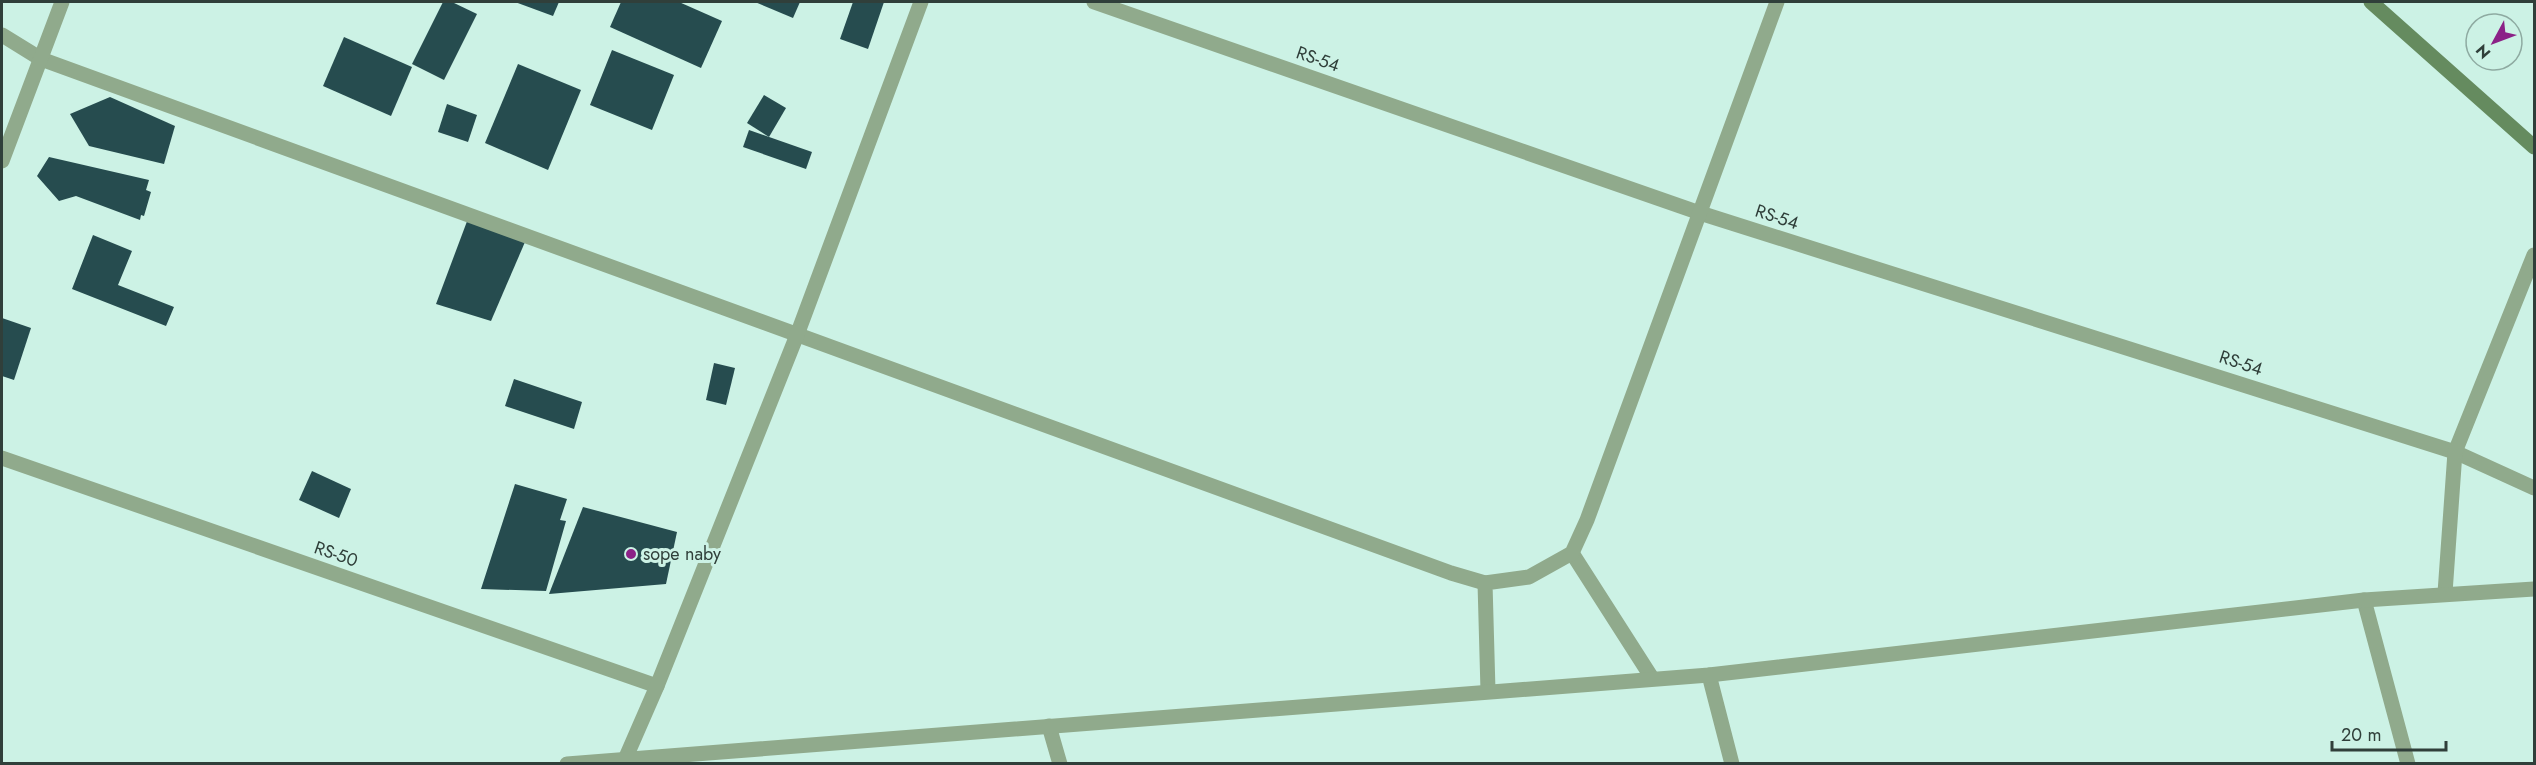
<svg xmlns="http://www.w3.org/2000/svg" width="2536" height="765" font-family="Jost,sans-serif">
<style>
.building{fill:#264c4f}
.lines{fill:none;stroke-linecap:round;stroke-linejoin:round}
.minor{stroke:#90aa8c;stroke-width:15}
.tertiary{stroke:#90aa8c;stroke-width:15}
.secondary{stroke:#658b5f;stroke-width:15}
.poi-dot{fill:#8b2187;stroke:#ccf2e5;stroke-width:2}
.labels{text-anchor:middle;stroke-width:6;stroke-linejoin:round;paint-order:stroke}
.street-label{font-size:18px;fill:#303f3a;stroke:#ccf2e5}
.poi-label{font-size:18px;fill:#303f3a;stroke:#ccf2e5;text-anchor:start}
</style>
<rect width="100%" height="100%" fill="#ccf2e5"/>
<!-- building -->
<g class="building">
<polygon points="443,2 452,2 477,14 444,80 412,64"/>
<polygon points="515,2 559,2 553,16"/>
<polygon points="621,2 679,2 722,21 701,68 610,27"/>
<polygon points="755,2 800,2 793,18"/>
<polygon points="853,2 884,2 868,49 840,39"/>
<polygon points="344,37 412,67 391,116 323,86"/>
<polygon points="612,50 674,75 652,130 590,105"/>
<polygon points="518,64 581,90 548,170 485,143"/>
<polygon points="764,95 786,108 769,137 747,123"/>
<polygon points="110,97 175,126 164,164 89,146 70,114"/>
<polygon points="447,104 477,115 468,142 438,132"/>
<polygon points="749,130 812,152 806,169 743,147"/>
<polygon points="49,157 149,180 146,190 151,192 144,216 141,215 140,220 76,196 59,201 37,176"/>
<polygon points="469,216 525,242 491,321 436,304"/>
<polygon points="93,235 132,251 118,285 174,307 166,326 72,289"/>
<polygon points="2,318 31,328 14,380 2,376"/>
<polygon points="714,363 735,368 726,405 706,400"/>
<polygon points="514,379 582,402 574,429 505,406"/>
<polygon points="312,471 351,489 339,518 299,500"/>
<polygon points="515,484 567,499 560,520 566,521 546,591 481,589"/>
<polygon points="583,507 677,532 666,584 549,594"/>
</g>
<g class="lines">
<!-- minor -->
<g class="minor">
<polyline points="1094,2 1700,213 2455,452 2534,488"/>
<polyline points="2,35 41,59 1451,573 1485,583"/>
<polyline points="2,458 657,686"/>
<polyline points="1572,553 1652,678"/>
<polyline points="2445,593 2455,452 2534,255"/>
<polyline points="2364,600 2408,764"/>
<polyline points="1709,675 1732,764"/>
<polyline points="1488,691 1485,583 1529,577 1572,553 1587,520 1777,2"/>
<polyline points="1049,726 1060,764"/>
<polyline points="623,764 657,686 797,335 921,2"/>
</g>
<!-- tertiary -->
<g class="tertiary">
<polyline points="2,161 62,2"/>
<polyline points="567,764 1709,675 2364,600 2534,589"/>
</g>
<!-- secondary -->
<polyline class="secondary" points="2371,2 2534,147"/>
</g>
<!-- markers -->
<circle class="poi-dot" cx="631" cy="554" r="6"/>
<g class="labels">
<!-- street labels -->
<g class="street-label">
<text transform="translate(1318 59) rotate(19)" y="6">RS-54</text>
<text transform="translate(1777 217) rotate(18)" y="6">RS-54</text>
<text transform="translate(2241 363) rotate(18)" y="6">RS-54</text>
<text transform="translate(336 554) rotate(19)" y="6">RS-50</text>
</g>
<!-- poi labels -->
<g class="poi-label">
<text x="643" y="560">sope naby</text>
</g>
</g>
<!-- border -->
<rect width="2536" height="765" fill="none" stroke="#303f3a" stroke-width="6"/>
<!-- north arrow -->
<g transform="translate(2494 42) rotate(229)"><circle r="28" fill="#ccf2e5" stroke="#8eaaa1" stroke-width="1.5"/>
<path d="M0-4.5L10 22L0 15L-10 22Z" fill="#8b2187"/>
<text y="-9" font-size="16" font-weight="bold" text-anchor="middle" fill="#303f3a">N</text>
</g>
<!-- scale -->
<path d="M2332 741v9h114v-9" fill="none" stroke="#303f3a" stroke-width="3"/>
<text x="2341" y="741" font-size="18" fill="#303f3a" stroke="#ccf2e5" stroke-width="4.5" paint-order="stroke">20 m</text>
</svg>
